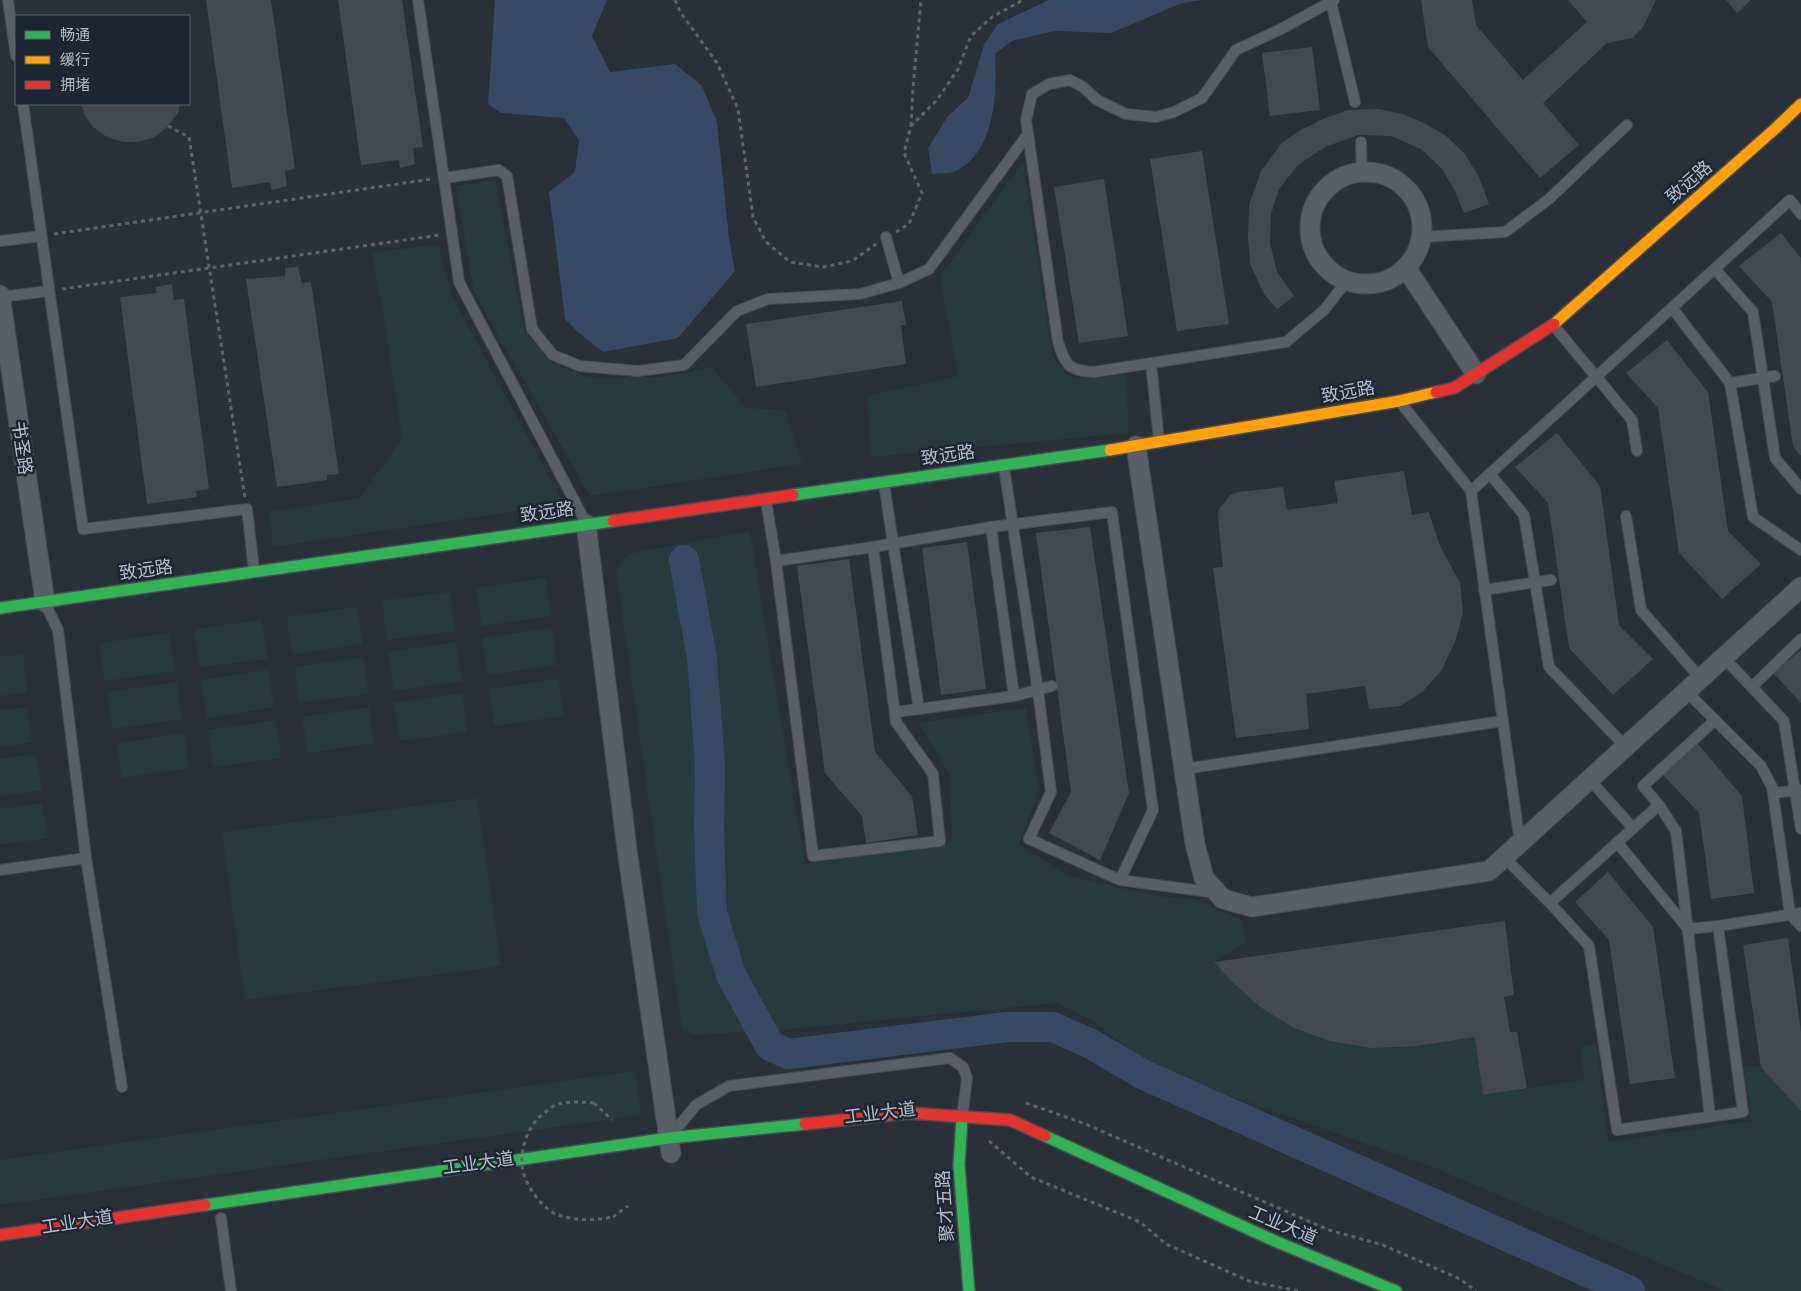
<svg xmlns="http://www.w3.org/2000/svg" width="1801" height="1291" font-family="Lato,'Noto Sans SC',sans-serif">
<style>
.green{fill:#273a3e}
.water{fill:#384963}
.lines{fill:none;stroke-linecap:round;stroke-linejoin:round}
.river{stroke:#384963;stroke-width:30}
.building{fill:#444950}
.lane-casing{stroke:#484c53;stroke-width:12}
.street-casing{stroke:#484c53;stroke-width:21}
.fast-casing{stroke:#484c53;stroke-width:14}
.slow-casing{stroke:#484c53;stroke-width:14}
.jam-casing{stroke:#484c53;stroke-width:14}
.path{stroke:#5d636a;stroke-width:3;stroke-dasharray:4 4;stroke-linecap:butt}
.lane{stroke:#5a5e66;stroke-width:10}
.street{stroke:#5a5e66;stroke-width:19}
.fast{stroke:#30b455;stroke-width:11}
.slow{stroke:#ff9f0a;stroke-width:11}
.jam{stroke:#e5322d;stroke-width:11}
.path-bridge{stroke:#5d636a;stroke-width:3;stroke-dasharray:4 4;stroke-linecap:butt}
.labels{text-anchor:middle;stroke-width:5;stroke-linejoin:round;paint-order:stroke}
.street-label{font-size:18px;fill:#b4bcc9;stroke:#1d2633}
</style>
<rect width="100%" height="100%" fill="#2a3038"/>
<!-- green -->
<g class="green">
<polygon points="1023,162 1052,355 1066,374 1081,380 1126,375 1129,433 871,457 867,396 958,376 940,276"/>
<polygon points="495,180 524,330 552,364 591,378 664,377 712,367 746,408 785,410 802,464 590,496 474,293 456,186"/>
<polygon points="438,245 451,294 564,504 273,547 269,512 360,498 402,438 384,318 372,252"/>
<polygon points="750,531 805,864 952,842 950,774 918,723 1026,708 1039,789 1019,845 1070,876 1155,896 1195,899 1243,921 1246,943 1214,962 1232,982 1260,1007 1417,1046 1475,1037 1484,1095 1584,1080 1580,1047 1596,1044 1608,1142 1752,1121 1744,1066 1761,1067 1801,1109 1801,1291 1725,1291 1430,1166 1159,1071 1091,1020 1057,1003 791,1029 696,1035 682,1030 616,571 628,554"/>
<polygon points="546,578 551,616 482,626 476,588"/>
<polygon points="450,592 455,631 387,640 382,601"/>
<polygon points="357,607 362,644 292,655 287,617"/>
<polygon points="262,620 267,659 199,667 194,629"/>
<polygon points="552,628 557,665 488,675 482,638"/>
<polygon points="169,633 175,671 105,681 99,643"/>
<polygon points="456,642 462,681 394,691 388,652"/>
<polygon points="23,654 27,692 0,696 0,657"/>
<polygon points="364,657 368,694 299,703 295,667"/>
<polygon points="268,670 274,707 207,718 201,680"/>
<polygon points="558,679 564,716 494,726 489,689"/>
<polygon points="177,682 182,719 112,729 107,692"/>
<polygon points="462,693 467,732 400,741 394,703"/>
<polygon points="27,707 32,742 0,747 0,710"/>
<polygon points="369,707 374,743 308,753 302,717"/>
<polygon points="276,720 281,758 213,767 208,730"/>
<polygon points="184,733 189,768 122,778 117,743"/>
<polygon points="36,754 42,790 0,796 0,759"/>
<polygon points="477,798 501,966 245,1000 222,832"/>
<polygon points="42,803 48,838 0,845 0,809"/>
<polygon points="635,1071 641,1115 0,1205 0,1160"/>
</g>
<!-- water -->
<g class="water">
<polygon points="495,0 607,0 592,36 610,72 675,64 702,86 717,122 729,238 735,271 678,338 603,352 579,333 565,319 549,192 575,172 579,140 564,118 501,113 488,104"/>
<path d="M1049 0H1201L1182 3 1111 33 1055 31 1012 41 995 54C997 92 996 148 958 170 952 174 939 173 932 174L928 148 948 116 968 98 984 45 998 24Z"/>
</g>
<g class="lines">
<!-- river -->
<polyline class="river" points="684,560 702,658 710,764 709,829 712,913 731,975 770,1046 788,1054 1007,1027 1053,1027 1091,1044 1144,1075 1630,1291"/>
</g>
<!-- building -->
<g class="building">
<polygon points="206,0 271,0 295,169 285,171 287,186 271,190 270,182 232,188"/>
<polygon points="338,0 402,0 423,147 413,148 415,164 400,168 399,160 361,165"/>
<polygon points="1421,0 1472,0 1476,25 1523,80 1587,22 1568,0 1656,0 1643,27 1632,38 1607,43 1543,103 1579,145 1540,178 1428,47"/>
<polygon points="1726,0 1751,0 1737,13"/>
<polygon points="1312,47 1320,110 1270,116 1262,53"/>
<polygon points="81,104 180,104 178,113 168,126 155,137 139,142 123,142 107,137 93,127 84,114"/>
<polygon points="1379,109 1403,114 1424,123 1445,135 1465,154 1479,177 1489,204 1464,213 1454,189 1442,169 1421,149 1391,136 1358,135 1325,147 1298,165 1279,189 1271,214 1270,243 1277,272 1294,296 1277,309 1264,294 1250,264 1248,239 1249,205 1261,171 1282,143 1297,132 1325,118 1349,110"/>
<polygon points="1202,151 1229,324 1177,331 1150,159"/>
<polygon points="1104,179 1128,336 1079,343 1054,187"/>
<polygon points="1781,233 1801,258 1801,456 1793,446 1772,302 1739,266"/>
<polygon points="298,267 302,283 311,282 339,474 327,475 327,480 277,487 246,279 285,276 285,268"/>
<polygon points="172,284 174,300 184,299 209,489 196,491 197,497 147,504 120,297 156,293 156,287"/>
<polygon points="902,301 906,325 901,325 906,364 756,387 746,324"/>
<polygon points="1667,340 1708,392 1728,531 1761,564 1722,599 1679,553 1658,408 1626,373"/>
<polygon points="1557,433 1600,486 1619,625 1653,659 1613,695 1569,648 1548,503 1515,467"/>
<polygon points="1404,471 1412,515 1429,512 1440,546 1460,583 1463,613 1455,642 1441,671 1422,692 1400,706 1369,709 1365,686 1306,694 1309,729 1236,738 1213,568 1223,567 1218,517 1219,509 1230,495 1238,492 1283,487 1287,510 1338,503 1334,481"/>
<polygon points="1090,527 1129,793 1100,860 1049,833 1071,792 1036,533"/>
<polygon points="967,542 986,689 941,695 922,548"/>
<polygon points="849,559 875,752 912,796 918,835 866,843 862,816 825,773 797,566"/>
<polygon points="1801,650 1801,703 1773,673"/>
<polygon points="1697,743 1742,796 1754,893 1711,899 1699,813 1663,775"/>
<polygon points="1608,872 1653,927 1675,1078 1630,1084 1609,940 1575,902"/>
<polygon points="1505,921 1514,995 1504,997 1510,1032 1517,1032 1527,1088 1483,1095 1475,1037 1417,1046 1372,1048 1330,1041 1294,1028 1260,1007 1232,982 1214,962"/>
<polygon points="1788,938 1801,1032 1801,1111 1761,1067 1743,945"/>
</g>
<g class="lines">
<defs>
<g id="lane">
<polyline points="8,0 16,56"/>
<polyline points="418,0 459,282 586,523"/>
<path d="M1334 0 1281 29 1236 50 1202 98 1174 112 1156 117 1126 114 1097 100 1083 87 1070 80 1049 84 1032 94 1026 120 1058 342C1066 366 1068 370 1094 372L1286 342 1324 310 1347 281"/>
<polyline points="1331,2 1355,102"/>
<polyline points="23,104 83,529 247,509 254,570"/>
<polyline points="1361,142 1362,172"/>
<polyline points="444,178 499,170 507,176 532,329 553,355 580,366 638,371 684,365 737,311 768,299 860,294 899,283 929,269 1028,134"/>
<polyline points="886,237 899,283"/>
<polyline points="1422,237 1505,232 1549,199 1627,125"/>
<polyline points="0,241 41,236"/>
<polyline points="1715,269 1753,312 1775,458 1801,489"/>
<polyline points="0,297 49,291"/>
<polyline points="1672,308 1730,383 1753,517 1801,550"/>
<polyline points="1554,326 1632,420 1637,451"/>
<polyline points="1151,363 1159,441"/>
<polyline points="1730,383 1775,376"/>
<polyline points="1401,403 1471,491 1520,844"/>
<polyline points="1004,467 1038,691 1051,792 1029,839 1120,880 1217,893"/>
<polyline points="1490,474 1524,515 1549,667 1626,747"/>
<polyline points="1471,491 1790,200 1801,214"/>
<polyline points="766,501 776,561 813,856 940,841 933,774 896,722 873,547 776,561"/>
<polyline points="1626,516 1641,610 1701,679"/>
<polyline points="991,527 1112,512 1153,810 1120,880"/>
<polyline points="873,547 991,527 1014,696 919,709 893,543 884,484"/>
<polyline points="1484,590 1551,580"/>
<polyline points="45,603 58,630 86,858 122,1087"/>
<polyline points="1724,658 1784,721 1801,829"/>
<polyline points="1752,687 1801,639"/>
<polyline points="1687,692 1761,766 1772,787 1790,914 1801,926"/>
<polyline points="1014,696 1052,686"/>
<polyline points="895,712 919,709"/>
<polyline points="1184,769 1503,721"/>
<polyline points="1590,780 1633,828"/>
<polyline points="1773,793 1800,790"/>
<polyline points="1659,805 1676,831 1710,1116"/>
<polyline points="1617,842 1688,929 1718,926"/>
<polyline points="1505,858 1550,903 1659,805 1643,786 1715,720"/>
<polyline points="0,870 86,858"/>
<polyline points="1550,903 1589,946 1617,1130 1743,1112 1718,926 1801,913"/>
<polyline points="674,1132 696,1105 729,1086 950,1058 963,1067 967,1078 962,1117"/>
<polyline points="221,1218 231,1291"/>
</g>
<g id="street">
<circle cx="1366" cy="228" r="56"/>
<polyline points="1406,268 1476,374"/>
<polyline points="0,295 45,602"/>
<polyline points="1136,446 1195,844 1204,878 1223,899 1252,907 1489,871 1801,587"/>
<polyline points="586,524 628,857 671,1153"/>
</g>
<g id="fast">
<polyline points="793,495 1110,450"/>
<polyline points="0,608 613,521"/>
<polyline points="962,1118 959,1165 969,1291"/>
<polyline points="1045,1136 1277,1242 1396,1291"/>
<polyline points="205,1205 669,1138 805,1124"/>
</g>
<g id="slow">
<polyline points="1554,324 1776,128 1801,104"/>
<polyline points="1110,450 1399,401 1436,392"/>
</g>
<g id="jam">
<polyline points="1436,392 1454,388 1554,324"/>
<polyline points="613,521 793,495"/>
<polyline points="805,1124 909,1113 1010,1120 1045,1136"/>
<polyline points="0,1235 205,1205"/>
</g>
</defs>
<!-- lane casing -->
<use href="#lane" class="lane-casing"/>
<!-- street casing -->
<use href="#street" class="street-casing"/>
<!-- fast casing -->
<use href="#fast" class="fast-casing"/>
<!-- slow casing -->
<use href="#slow" class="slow-casing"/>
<!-- jam casing -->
<use href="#jam" class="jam-casing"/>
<!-- path -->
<g class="path">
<polyline points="675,0 681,13 717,63 738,109 753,217 766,242 790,262 823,267 852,261 876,244"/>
<polyline points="168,126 189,137 245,498"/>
<polyline points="911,126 913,88 921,0"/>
<polyline points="896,232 909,224 922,193 904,153 911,126 937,100 958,69 971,36 992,17 1023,0"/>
<polyline points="54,234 432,179"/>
<polyline points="62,289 440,235"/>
<polyline points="594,1103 612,1120"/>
<polyline points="1026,1103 1083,1123 1329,1230 1383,1245 1460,1279 1476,1291"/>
<polyline points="989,1141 1031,1177 1140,1222 1166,1244 1249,1281 1299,1291"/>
<polyline points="613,1217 628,1206"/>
</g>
<!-- lane -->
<use href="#lane" class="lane"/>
<!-- street -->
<use href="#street" class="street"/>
<!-- fast -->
<use href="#fast" class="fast"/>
<!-- slow -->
<use href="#slow" class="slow"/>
<!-- jam -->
<use href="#jam" class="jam"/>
<!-- path-bridge -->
<path class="path-bridge" d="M594 1103C582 1102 571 1101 559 1104 553 1105 548 1110 543 1114 528 1125 521 1147 522 1165 523 1182 541 1208 556 1214 574 1221 594 1221 613 1217"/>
</g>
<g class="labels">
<!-- street labels -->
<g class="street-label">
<text transform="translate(1689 182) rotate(-41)" y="6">致远路</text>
<text transform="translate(1348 392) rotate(-10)" y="6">致远路</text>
<text transform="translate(22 448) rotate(82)" y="6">书圣路</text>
<text transform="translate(948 455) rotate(-8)" y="6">致远路</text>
<text transform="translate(547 512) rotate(-8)" y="6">致远路</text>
<text transform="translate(146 570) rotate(-8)" y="6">致远路</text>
<text transform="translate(880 1113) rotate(-7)" y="6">工业大道</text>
<text transform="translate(478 1163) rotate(-8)" y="6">工业大道</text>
<text transform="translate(945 1206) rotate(-94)" y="6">聚才五路</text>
<text transform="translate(77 1222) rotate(-9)" y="6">工业大道</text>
<text transform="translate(1283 1225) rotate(23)" y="6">工业大道</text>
</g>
</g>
<!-- legend -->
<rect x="15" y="15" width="175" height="90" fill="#1d2633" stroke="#59626f"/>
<rect x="25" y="31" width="25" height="8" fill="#30b455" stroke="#59626f"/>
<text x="60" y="40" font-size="15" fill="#b4bcc9">畅通</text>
<rect x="25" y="56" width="25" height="8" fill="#ff9f0a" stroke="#59626f"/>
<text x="60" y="65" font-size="15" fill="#b4bcc9">缓行</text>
<rect x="25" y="81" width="25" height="8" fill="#e5322d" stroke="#59626f"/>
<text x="60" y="90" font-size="15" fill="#b4bcc9">拥堵</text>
</svg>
